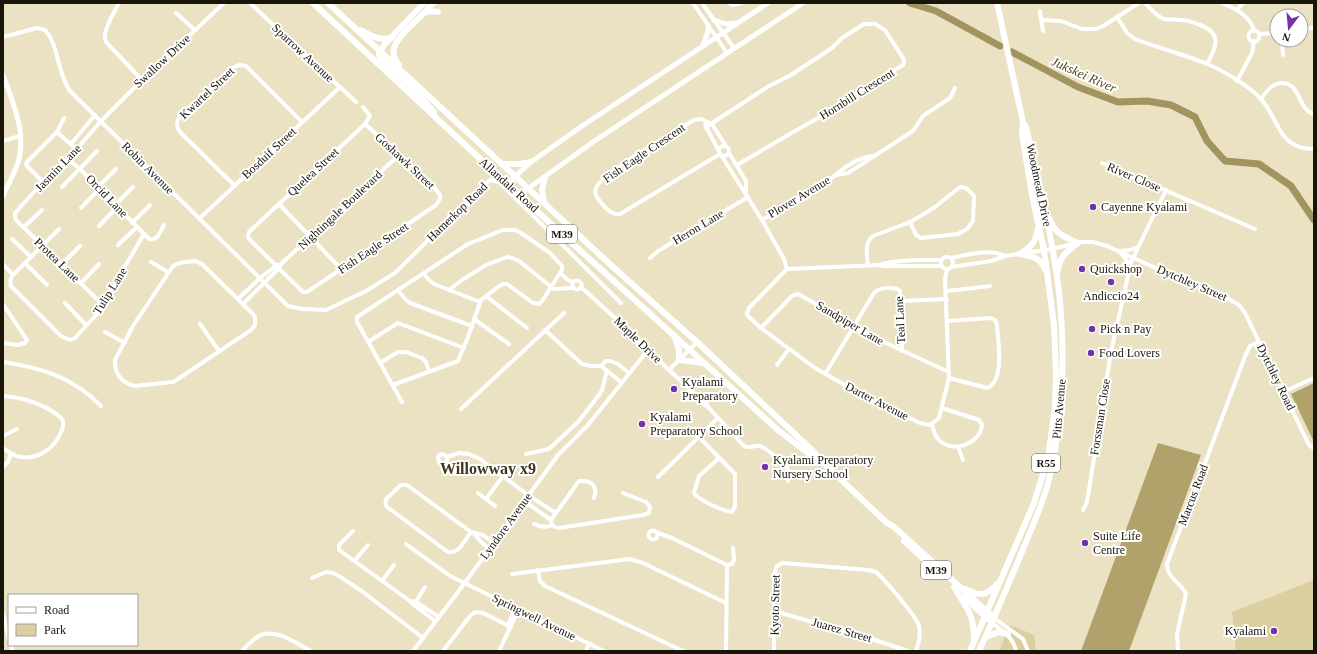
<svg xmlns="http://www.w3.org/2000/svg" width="1317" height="654" font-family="Georgia,serif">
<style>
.green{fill:#dbcf9f}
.forest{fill:#b1a26c}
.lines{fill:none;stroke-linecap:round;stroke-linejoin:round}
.river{stroke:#a2945e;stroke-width:7}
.minor{stroke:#fff;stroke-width:4}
.tertiary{stroke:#fff;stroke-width:5}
.primary{stroke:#fff;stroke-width:6}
.poi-dot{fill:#7334a9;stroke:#fff;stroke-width:1.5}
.labels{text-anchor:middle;stroke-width:4;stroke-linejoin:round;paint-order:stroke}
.shield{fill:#fff;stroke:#5d5b53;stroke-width:1}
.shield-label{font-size:11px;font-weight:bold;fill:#181509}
.street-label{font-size:12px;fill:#181509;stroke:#fff}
.poi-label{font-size:12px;fill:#181509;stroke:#fff;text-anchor:start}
.water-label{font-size:13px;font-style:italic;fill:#4f4419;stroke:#fff}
.district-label{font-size:16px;font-weight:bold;fill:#3e371d;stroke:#fff}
</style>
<rect width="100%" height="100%" fill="#eae2c2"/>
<!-- green -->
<g class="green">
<polygon points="1314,580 1314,651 1236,651 1232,612"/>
<polygon points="1010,625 1034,635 1036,651 999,651"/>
</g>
<!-- forest -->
<g class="forest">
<polygon points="1314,383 1314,442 1291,394"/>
<polygon points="1158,443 1201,455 1129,651 1081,651"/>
</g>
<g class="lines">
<!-- river -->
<g class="river">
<polyline points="910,3 936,11 1000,46"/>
<polyline points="1012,52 1078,87 1118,102 1147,101 1171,105 1195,117 1207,141 1225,161 1259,164 1291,186 1314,220"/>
</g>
<!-- minor -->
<g class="minor">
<path d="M119 3C114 13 101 33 106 42L142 80"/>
<polyline points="250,3 356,102"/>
<polyline points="429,3 431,5 436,3"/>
<polyline points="693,3 727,53"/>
<polyline points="702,3 734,48"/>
<polyline points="729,3 733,5 742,3"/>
<path d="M1145 3C1151 9 1156 16 1164 19 1170 20 1176 19 1182 20 1189 20 1194 23 1200 25 1222 33 1217 47 1207 64"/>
<path d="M1222 3C1236 9 1249 15 1254 30"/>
<polyline points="1237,10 1243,3"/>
<polyline points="1040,11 1043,31"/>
<polyline points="176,13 195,30"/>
<path d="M1117 17 1127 33 1135 39C1158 48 1182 54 1205 63 1222 70 1244 83 1257 95 1280 115 1275 149 1314 149"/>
<polyline points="1041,20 1061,21 1082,29 1096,29 1103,26 1139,3"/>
<circle cx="1254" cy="36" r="5.5"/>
<polyline points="1301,31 1314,27"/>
<polyline points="1259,34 1277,33"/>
<path d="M3 37 37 28 45 30C59 45 57 73 70 91L288 306 303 309 326 310 366 291 395 273 485 184 490 180 498 182 502 185 621 303"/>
<polyline points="1282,40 1283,55"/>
<polyline points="1237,81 1252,53 1254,41"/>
<path d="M1261 99C1266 92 1273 82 1283 83 1301 84 1298 110 1314 114"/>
<polyline points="363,107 370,116 365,124 249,232 248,236 249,239 303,292 306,292 310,290 436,205 440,199 440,195 433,186 365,124"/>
<path d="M712 124 701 119 694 120C677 131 602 172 596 188 593 195 600 201 604 206 609 211 613 215 620 214L720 154"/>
<polyline points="712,124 726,146"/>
<polyline points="705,125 719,151"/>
<polyline points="706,127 769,86 791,75 832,48 842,38 864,24 875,24 885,30 903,58 904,62 903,65 863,89 836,108 788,135 737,165"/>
<polyline points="57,132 76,149"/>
<polyline points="3,141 20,136"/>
<polyline points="71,144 95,115"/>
<circle cx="724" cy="151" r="5"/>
<polyline points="729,153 746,181 746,192"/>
<polyline points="721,155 762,220 784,259 787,269"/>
<path d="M68 159 80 169 149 239C158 241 160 232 164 225"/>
<polyline points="1102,163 1255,229"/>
<polyline points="836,175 848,173 913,131 923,116 950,98 955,88"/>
<polyline points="43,182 27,166 26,163 57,132 64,118"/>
<path d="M234 185 180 132C176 127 176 123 179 117L232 68 239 65 246 66 302 122"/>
<polyline points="62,187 97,151"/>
<polyline points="98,187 116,169"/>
<polyline points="279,204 341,269"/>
<polyline points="115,205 133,187"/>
<polyline points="81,208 99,189"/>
<polyline points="199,219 340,87"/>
<path d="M762 220 836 175C845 166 859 158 872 156"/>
<polyline points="132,223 150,205"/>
<polyline points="99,226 117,207"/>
<polyline points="24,227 42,210"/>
<path d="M59 229 13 275C10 279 10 281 11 286L61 336 70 340 75 338 97 314 144 234"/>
<polyline points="12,239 31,257"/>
<polyline points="118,245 137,227"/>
<polyline points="1120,251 1130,250 1138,247"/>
<polyline points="1121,253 1127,261 1129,267"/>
<circle cx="947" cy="263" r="6"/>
<polyline points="650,258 658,251 748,197"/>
<path d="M951 258C967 255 989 248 1005 256"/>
<path d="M195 261 202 264 254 315 255 317V325L251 330 178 379 173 382 134 386C122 383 114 373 115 360L133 326 173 266 180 263Z"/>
<polyline points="151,262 168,272"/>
<polyline points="25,263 47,285"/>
<polyline points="3,264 13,275"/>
<polyline points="62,264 80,246"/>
<path d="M868 265C867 255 864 243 873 236L910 222 919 217 935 207 960 187 966 188 974 196 973 221 967 229 958 234 921 238 916 235 910 222"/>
<path d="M879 265C894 259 925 260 942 260"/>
<polyline points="952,267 991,261 1005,256 1052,249 1082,242 1093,242 1107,246 1180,279 1229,299 1239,305 1245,313 1307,441 1310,446 1314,448"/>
<polyline points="787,269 749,308 747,313 748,316 761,328 815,368 859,393 920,423 930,425 939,418 949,378 945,279 947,270"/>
<polyline points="787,269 879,265 884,266 941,266"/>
<polyline points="560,273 568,280 573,282"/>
<polyline points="424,274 430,281 434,284 480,302"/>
<circle cx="577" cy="285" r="4.5"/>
<polyline points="81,283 99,264"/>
<polyline points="581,287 625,327 669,370 695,394 703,398 709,408"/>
<polyline points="398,290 406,300 410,303 472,326"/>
<polyline points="449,290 462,280 486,265 507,257 512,258 519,261 554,289 573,288"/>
<polyline points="947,291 990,286"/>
<polyline points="486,296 527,328"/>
<polyline points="238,299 260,278 277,265"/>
<polyline points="901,301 947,299"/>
<polyline points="65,303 86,325"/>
<polyline points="3,304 27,340 25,343 18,345 3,343"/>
<polyline points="102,304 16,220 15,217 15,213 43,182 68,159 101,121 142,80 224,3"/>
<polyline points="243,304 278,269 281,264 399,155"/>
<polyline points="474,319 509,344"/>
<path d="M948 321 990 318 995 320 997 325C998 340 1005 382 987 388L949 378"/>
<polyline points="200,324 219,351"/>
<polyline points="761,328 792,296 798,294 886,343 949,372"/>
<polyline points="545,330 582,364 591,366 601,366 606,361 610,361 618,364 629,373"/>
<polyline points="105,332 125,343"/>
<polyline points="368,342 398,323 464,348"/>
<path d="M3 362C42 368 73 377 101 406"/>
<polyline points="380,363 398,352 406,352 422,358 426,362 429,371"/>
<polyline points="777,365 789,349"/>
<polyline points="601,366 621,382"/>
<polyline points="669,370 697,342"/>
<path d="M825 374 874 293C879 287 895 286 900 291L902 351"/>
<polyline points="393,385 458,361 468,337 481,300 498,287 503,284 507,284 533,303 539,304 542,301 562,270 562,266 550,253 521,233 515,230 503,230 468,244 357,317 357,322 402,402"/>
<polyline points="1283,392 1314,378"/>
<path d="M695 394 699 401 709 408 744 446C750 449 754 445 760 446 766 448 787 465 789 471 790 475 789 478 788 481"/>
<path d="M3 396C23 398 34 401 52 411 55 413 59 416 62 419 64 422 63 427 62 430 52 455 25 467 3 448"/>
<polyline points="461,409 564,313"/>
<path d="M932 424C933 429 935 435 938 439 951 454 980 445 982 425L979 420 942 408"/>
<polyline points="3,436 17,429"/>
<path d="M699 437 735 474V506L732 512C723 511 698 500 694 493L699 476 719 458"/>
<polyline points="958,447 963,460"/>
<polyline points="526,454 549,449 578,422 599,395 602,390 607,371"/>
<polyline points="447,457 447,461 445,463 439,462 438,457 440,455 443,454 447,457 459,453 469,454 480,459 528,495 556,513"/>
<polyline points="3,467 8,462 11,453"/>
<polyline points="658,477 718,418"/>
<polyline points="478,493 495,506"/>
<path d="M594 498C598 486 592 480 579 481L551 520C551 525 554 528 559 528L643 515 649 513 650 507 646 502 623 493"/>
<polyline points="486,499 503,476"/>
<polyline points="524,501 551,520"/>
<polyline points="1083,510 1087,502 1111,352 1131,262 1166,190"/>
<path d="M534 524C541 527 546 528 553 525"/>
<circle cx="653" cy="535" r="4.5"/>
<polyline points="353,531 339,545 339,550 410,601 414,605 435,621"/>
<path d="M471 532C465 539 459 555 448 552L387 507C385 504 385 501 387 498L401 485H407L471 532 483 535 494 543"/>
<polyline points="474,533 480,541 489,549"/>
<polyline points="658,533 672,538 727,565 732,564 734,560 733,548"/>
<polyline points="406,544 450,576 604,651"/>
<polyline points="355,560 368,545"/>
<polyline points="538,570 540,581 545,586 683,651"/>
<polyline points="512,574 630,559 643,563 726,603"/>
<polyline points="312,578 326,572 333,573 339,576 363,592 423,638"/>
<polyline points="382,581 394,565"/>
<polyline points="411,601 416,602 439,617"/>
<polyline points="415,603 425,587"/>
<polyline points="774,611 875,640 908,651"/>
<polyline points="3,614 9,639"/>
<polyline points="994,618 1023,639 1028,651"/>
<path d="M992 623C1003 631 1013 637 1016 651"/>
<polyline points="508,626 515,607"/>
<polyline points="11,645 12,651"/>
<path d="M242 651C247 646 252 640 259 636 275 627 297 644 311 651"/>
<polyline points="413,651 458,592 550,466 558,455 588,425 648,350"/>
<polyline points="443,651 470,616 475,612 483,613 511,627"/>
<polyline points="499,651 519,609"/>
<polyline points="586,651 589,644"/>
<polyline points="726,651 727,565"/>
<path d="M774 651V575L777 566 782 563 869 570 876 572C885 580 916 616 919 626 921 635 919 643 916 651"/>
<path d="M1178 651 1177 634 1186 594C1181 582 1167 579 1167 564L1246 354 1250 346 1259 342"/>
</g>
<!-- tertiary -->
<g class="tertiary">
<polyline points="714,20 726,24 736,23"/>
<polyline points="703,46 708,31 708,25"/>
<path d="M3 75C12 101 26 130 19 159 16 171 8 184 3 196"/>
<polyline points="507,184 531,162 582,126 768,3"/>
<polyline points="519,195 593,142 803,3"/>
</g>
<!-- primary -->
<g class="primary">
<polyline points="313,3 507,184 778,430 809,454 817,457"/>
<polyline points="328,3 613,267 697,342 814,452 817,457 887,523 893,526 994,618"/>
<polyline points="424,3 384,45 379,54 380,58 409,84 434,112"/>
<polyline points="426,12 430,11 438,12"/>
<path d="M361 30C371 36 380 41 392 38"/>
<path d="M399 65C395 60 392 54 394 48 399 33 422 18 431 5"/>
<polyline points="503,164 520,164 531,162"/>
<polyline points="544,202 542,190 545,177"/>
<path d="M1049 218C1056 235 1063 236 1078 243"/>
<path d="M1019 254C1031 256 1040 257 1045 269"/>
<path d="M1020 254C1031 247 1036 242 1038 228"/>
<path d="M1058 271C1059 257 1067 251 1078 243"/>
<polyline points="674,335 679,350 679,360 704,363"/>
<polyline points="904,541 937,571"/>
<path d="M954 587C966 607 974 614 974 638"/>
<path d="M965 589C980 597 987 596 998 583"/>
<polyline points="964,597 988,619"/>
<polyline points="986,637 999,632 1008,634"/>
<polyline points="970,651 1034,503 1048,458 1055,407 1056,374 1054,325 1044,250 1032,195 1022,134 1023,122"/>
<path d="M979 651C993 621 1006 590 1019 559 1029 534 1041 509 1048 483 1064 421 1066 347 1058 284 1051 231 1038 179 1026 127L1023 122 997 3"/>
</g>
</g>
<!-- markers -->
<g class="poi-dot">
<circle cx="1093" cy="207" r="4"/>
<circle cx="1082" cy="269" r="4"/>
<circle cx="1111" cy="282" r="4"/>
<circle cx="1092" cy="329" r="4"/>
<circle cx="1091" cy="353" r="4"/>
<circle cx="674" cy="389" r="4"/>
<circle cx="642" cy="424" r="4"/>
<circle cx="765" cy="467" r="4"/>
<circle cx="1085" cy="543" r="4"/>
<circle cx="1274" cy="631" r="4"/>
</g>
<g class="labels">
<!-- shield labels -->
<g class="shield">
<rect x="547" y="225" width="30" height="18" rx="3"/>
<rect x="1032" y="454" width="28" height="18" rx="3"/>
<rect x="921" y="561" width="30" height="18" rx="3"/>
</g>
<g class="shield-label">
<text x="562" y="238">M39</text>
<text x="1046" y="467">R55</text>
<text x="936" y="574">M39</text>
</g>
<!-- street labels -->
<g class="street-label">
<text transform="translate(303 53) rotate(43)" y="4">Sparrow Avenue</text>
<text transform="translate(162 61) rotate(-43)" y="4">Swallow Drive</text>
<text transform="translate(207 93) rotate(-43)" y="4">Kwartel Street</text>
<text transform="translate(857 94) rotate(-32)" y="4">Hornbill Crescent</text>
<text transform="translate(269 153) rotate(-43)" y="4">Bosduif Street</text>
<text transform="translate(644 153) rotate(-34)" y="4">Fish Eagle Crescent</text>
<text transform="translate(405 161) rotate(43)" y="4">Goshawk Street</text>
<text transform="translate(58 168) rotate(-46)" y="4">Jasmin Lane</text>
<text transform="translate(148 168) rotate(45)" y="4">Robin Avenue</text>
<text transform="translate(313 172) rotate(-43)" y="4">Quelea Street</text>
<text transform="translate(1134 177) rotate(23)" y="4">River Close</text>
<text transform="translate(509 185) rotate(42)" y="4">Allandale Road</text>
<text transform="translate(1039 185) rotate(78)" y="4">Woodmead Drive</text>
<text transform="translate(107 196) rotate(46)" y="4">Orcid Lane</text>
<text transform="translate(799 197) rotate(-31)" y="4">Plover Avenue</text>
<text transform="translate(340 210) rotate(-43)" y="4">Nightingale Boulevard</text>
<text transform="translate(457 212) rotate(-44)" y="4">Hamerkop Road</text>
<text transform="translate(698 227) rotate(-31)" y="4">Heron Lane</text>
<text transform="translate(373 248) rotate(-34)" y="4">Fish Eagle Street</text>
<text transform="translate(57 260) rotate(44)" y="4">Protea Lane</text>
<text transform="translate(1192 283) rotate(23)" y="4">Dytchley Street</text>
<text transform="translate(110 291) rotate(-58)" y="4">Tulip Lane</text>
<text transform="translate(900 320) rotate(-93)" y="4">Teal Lane</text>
<text transform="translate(850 323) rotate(30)" y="4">Sandpiper Lane</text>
<text transform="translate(638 340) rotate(44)" y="4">Maple Drive</text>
<text transform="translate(1276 377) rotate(64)" y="4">Dytchley Road</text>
<text transform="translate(877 401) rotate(27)" y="4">Darter Avenue</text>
<text transform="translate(1059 409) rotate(-85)" y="4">Pitts Avenue</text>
<text transform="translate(1100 417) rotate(-81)" y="4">Forssman Close</text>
<text transform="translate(1193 495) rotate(-69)" y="4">Marcus Road</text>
<text transform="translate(506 526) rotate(-54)" y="4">Lyndore Avenue</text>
<text transform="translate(775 605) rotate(-89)" y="4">Kyoto Street</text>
<text transform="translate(534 617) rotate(26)" y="4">Springwell Avenue</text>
<text transform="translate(842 630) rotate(16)" y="4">Juarez Street</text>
</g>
<!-- poi labels -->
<g class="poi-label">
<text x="1101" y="211">Cayenne Kyalami</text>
<text x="1090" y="273">Quickshop</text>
<text x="1111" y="300" text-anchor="middle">Andiccio24</text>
<text x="1100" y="333">Pick n Pay</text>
<text x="1099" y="357">Food Lovers</text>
<text x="682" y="386">Kyalami<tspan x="682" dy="14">Preparatory</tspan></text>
<text x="650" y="421">Kyalami<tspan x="650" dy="14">Preparatory School</tspan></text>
<text x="773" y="464">Kyalami Preparatory<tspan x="773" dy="14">Nursery School</tspan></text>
<text x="1093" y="540">Suite Life<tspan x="1093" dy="14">Centre</tspan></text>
<text x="1266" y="635" text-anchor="end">Kyalami</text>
</g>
<!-- water labels -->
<g class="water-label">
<text transform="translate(1084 74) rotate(24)" y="5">Jukskei River</text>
</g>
<!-- district labels -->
<g class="district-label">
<text x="488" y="474">Willowway x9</text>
</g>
</g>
<!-- border -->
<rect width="1317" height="654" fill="none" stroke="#181509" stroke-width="8"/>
<!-- legend -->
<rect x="8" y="594" width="130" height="52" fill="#ffffff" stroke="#a3a19d"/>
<rect x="16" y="607" width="20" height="6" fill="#ffffff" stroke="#a3a19d"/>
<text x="44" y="614" font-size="12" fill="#181509">Road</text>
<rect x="16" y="624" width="20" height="12" fill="#dbcf9f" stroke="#a3a19d"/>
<text x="44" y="634" font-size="12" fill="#181509">Park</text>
<!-- north arrow -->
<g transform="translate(1289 28) rotate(196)"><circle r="19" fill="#ffffff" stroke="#a3a19d"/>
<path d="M0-3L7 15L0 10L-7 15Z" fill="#7334a9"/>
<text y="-6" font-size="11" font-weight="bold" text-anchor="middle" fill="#181509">N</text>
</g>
</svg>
